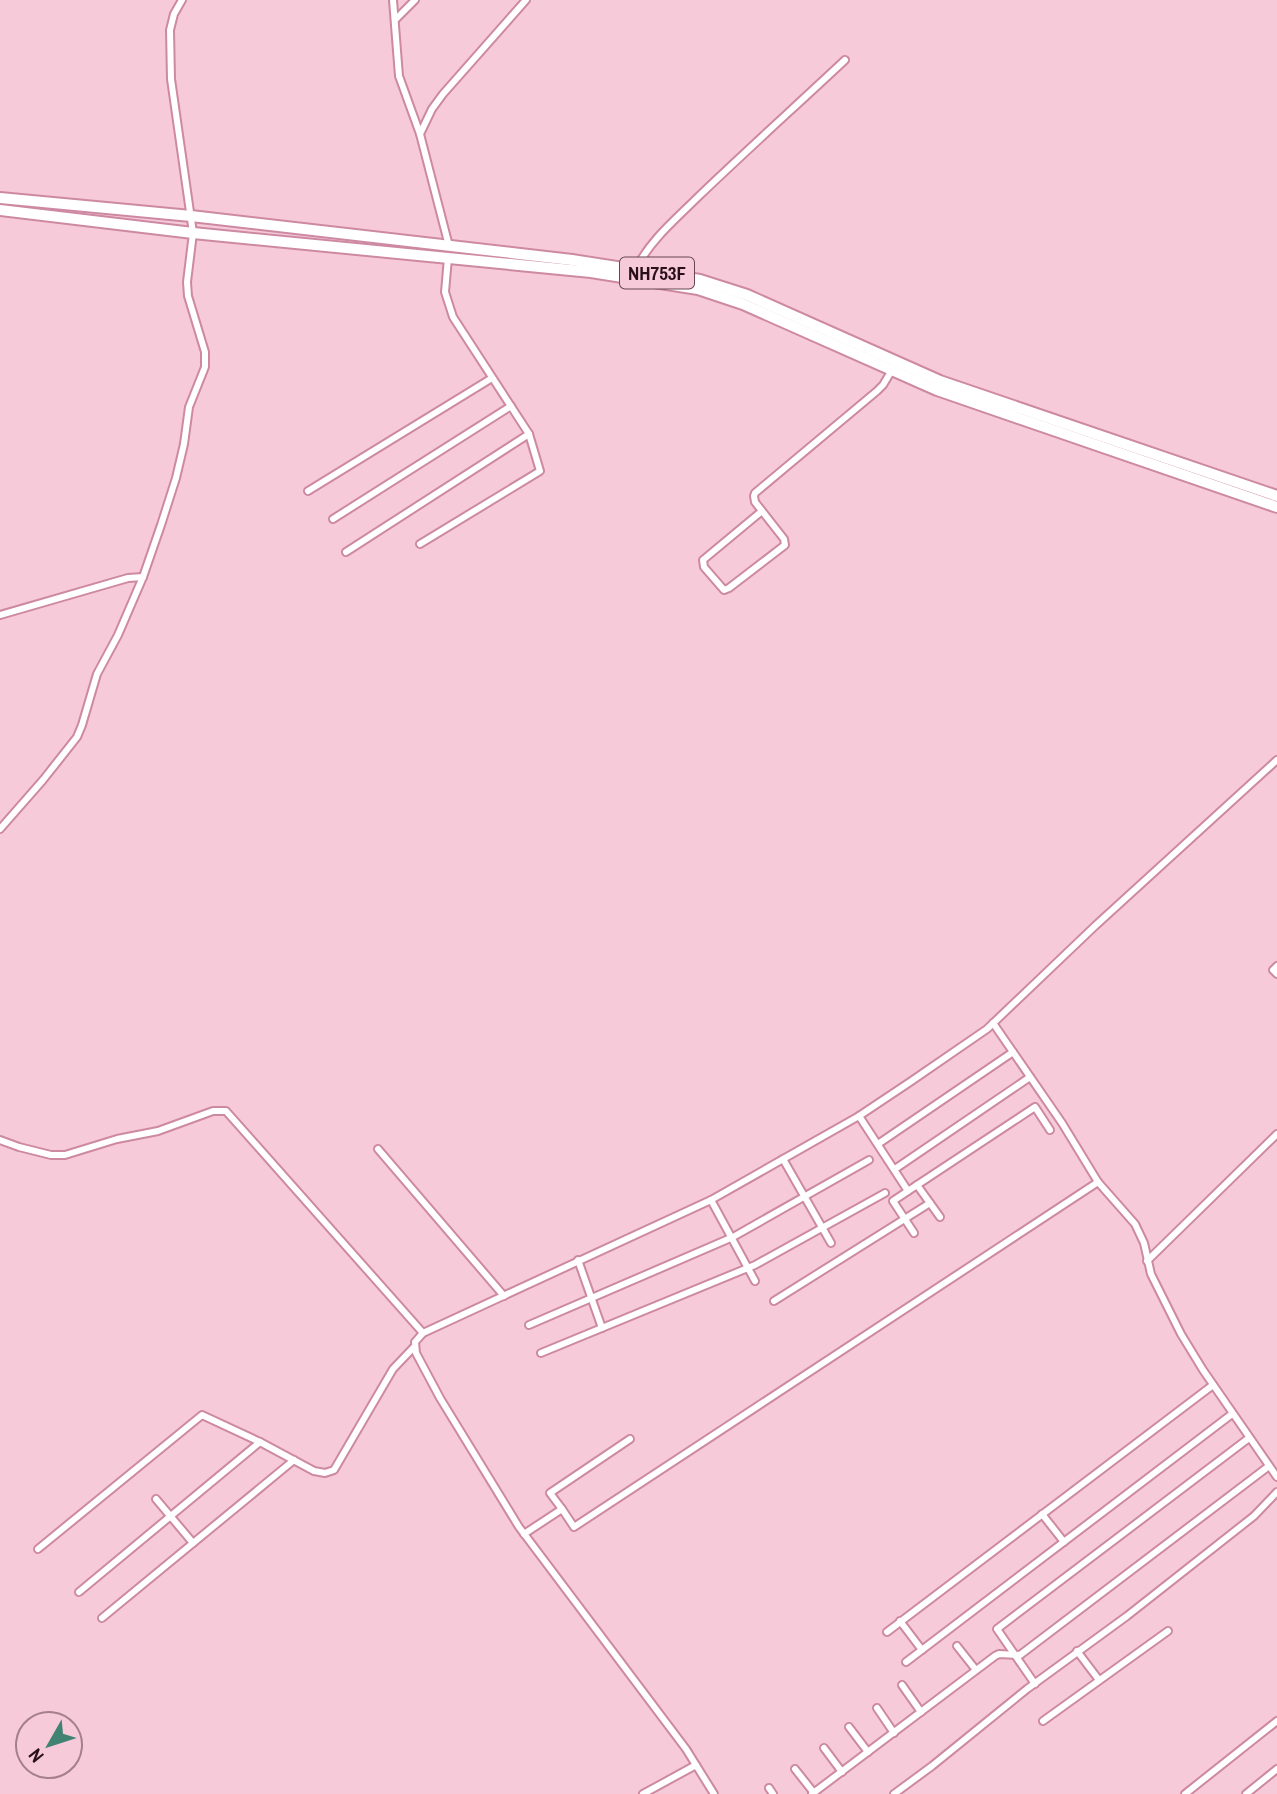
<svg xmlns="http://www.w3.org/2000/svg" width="1277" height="1794" font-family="'Archivo Narrow',sans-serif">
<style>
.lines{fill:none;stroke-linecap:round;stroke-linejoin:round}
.minor-casing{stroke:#ce89a2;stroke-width:10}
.trunk-casing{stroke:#ce89a2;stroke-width:14}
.minor{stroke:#fff;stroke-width:6}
.trunk{stroke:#fff;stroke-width:10}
.labels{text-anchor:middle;stroke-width:7;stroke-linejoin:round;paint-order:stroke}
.shield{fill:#f6cad9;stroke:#664753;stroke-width:2}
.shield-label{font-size:19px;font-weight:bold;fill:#290f1a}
</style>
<rect width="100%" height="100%" fill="#f6cad9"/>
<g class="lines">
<defs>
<g id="minor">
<polyline points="393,0 399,76 420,134 449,246"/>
<polyline points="396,19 415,0"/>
<polyline points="420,134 432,109 443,94 526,0"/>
<path d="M636 269C650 240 676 219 699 196 747 150 797 105 845 60"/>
<polyline points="308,491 492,378"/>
<polyline points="762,511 703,560 704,567 724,590 729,588 785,545 784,539 755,502 754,496 755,493 877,391 883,385 892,370"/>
<polyline points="333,519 511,406"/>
<polyline points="420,544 540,471 529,434 453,317 445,292 448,258"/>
<polyline points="346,552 529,434"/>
<polyline points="0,615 128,578 143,577"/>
<polyline points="0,829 43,780 77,737 82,725 97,674 118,635 143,577 161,525 176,478 184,444 189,407 205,367 205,352 188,296 187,282 193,233 171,79 170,30 174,14 182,0"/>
<polyline points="1277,966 1273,970 1277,974"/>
<polyline points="993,1023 1062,1123 1098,1182 1135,1224 1144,1243 1151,1274 1181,1334 1203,1370 1277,1477"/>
<polyline points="859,1116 908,1191 1035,1107 1050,1130"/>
<polyline points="0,1140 19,1147 51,1155 65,1155 117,1139 158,1131 213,1111 226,1111 423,1333"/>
<polyline points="878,1144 1013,1052"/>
<polyline points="378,1149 504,1296"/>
<polyline points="783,1159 831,1243"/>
<polyline points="895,1169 1030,1077"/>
<polyline points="917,1185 940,1217"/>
<polyline points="908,1191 893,1201 914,1233"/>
<polyline points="711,1200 755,1281"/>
<polyline points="578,1260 602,1328"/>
<polyline points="1147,1261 1277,1134"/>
<polyline points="774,1301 930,1203"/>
<polyline points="529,1325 733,1237 869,1160"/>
<polyline points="541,1353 755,1265 885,1193"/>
<polyline points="156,1499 193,1543"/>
<polyline points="562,1509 550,1493 630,1439"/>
<polyline points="1042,1514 1064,1542"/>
<polyline points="524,1534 562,1509 574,1527 1098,1182"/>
<polyline points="38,1549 202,1415 260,1442 314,1471 325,1473 334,1470 393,1369 414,1347"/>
<polyline points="79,1592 260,1442"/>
<polyline points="102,1618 294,1460"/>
<polyline points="900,1621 922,1650"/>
<polyline points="887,1632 1213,1385"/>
<polyline points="957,1646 976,1670"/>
<polyline points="1077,1651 1099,1680"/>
<polyline points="906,1662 1232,1414"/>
<polyline points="1035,1684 997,1629 1249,1438"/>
<polyline points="902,1685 921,1712"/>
<polyline points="877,1708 894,1733"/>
<polyline points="1043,1721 1168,1631"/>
<polyline points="849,1727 868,1752"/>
<polyline points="824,1748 842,1772"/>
<polyline points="795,1769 814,1793"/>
<polyline points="769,1788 773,1794"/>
<polyline points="643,1794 696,1765"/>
<polyline points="714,1794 686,1749 519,1527 440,1398 416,1353 415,1342 423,1333 711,1200 859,1116 910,1082 987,1029 1095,926 1277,760"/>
<polyline points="812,1794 995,1656 999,1654 1020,1655 1269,1466"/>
<polyline points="894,1794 932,1766 1027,1689 1127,1616 1254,1516 1277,1492"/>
<polyline points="1185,1794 1277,1721"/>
<polyline points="1246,1794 1277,1769"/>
</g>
<g id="trunk">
<polyline points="0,198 191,216 572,260 700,280 747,295 940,381 1277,496"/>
<polyline points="0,210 193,233 591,272 698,289 743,304 937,390 1277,507"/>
</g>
</defs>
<!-- minor casing -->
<use href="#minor" class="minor-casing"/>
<!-- trunk casing -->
<use href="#trunk" class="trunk-casing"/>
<!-- minor -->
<use href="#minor" class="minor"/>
<!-- trunk -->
<use href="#trunk" class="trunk"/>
</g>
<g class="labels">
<!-- shield labels -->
<rect class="shield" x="620" y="257.5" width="74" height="31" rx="5"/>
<g class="shield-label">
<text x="657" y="280">NH753F</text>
</g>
</g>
<!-- north arrow -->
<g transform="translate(49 1745) rotate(231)"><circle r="33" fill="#f6cad9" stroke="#a47f8d" stroke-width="2"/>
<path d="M0-5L12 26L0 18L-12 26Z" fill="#418373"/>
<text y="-10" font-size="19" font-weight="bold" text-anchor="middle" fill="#290f1a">N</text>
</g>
</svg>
